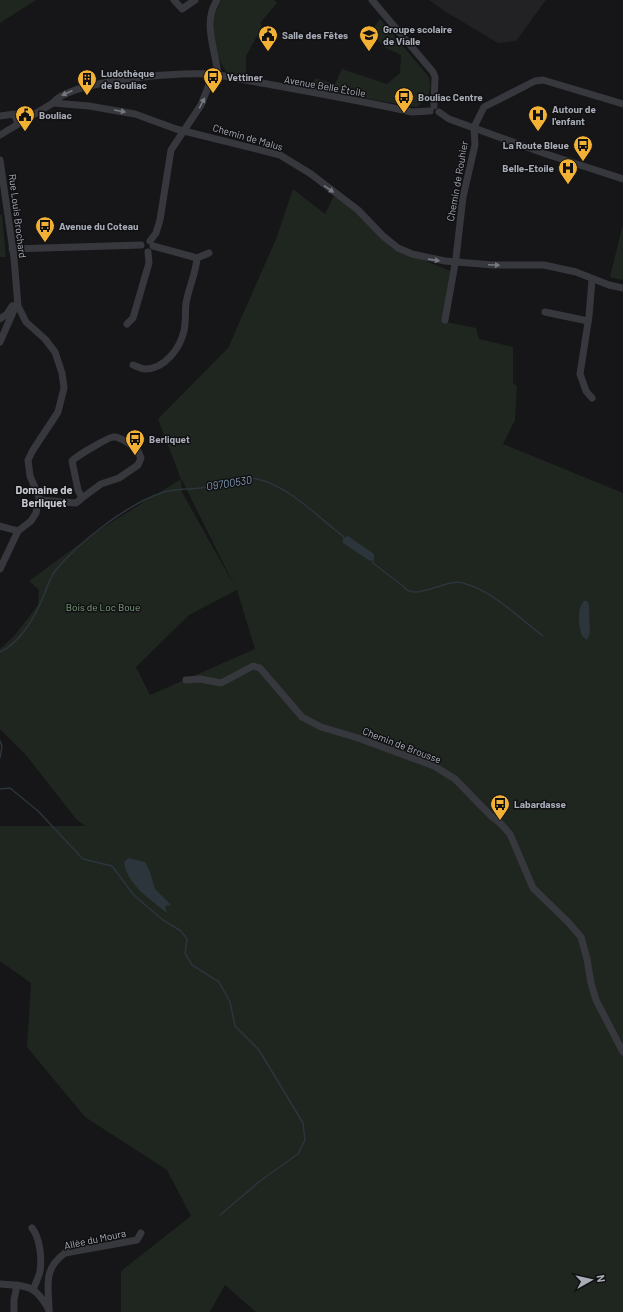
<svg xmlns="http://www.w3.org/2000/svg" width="623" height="1312" font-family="Barlow,sans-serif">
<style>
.built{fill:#222225}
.green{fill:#1e261f;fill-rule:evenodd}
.water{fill:#2c353c}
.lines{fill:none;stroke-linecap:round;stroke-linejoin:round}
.stream{stroke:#2c353c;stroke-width:1.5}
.minor{stroke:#37383d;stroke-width:7}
.oneway{fill:#757881}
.labels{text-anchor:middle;stroke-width:3;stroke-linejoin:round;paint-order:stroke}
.poi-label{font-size:10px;font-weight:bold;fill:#a8adb8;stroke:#111113;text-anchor:start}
.street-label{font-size:10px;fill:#a8adb8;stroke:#111113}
.park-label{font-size:10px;fill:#7fa381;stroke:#111113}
.water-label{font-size:11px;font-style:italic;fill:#7f9bb3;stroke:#111113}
.neighbourhood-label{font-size:11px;font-weight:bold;fill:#c9ccd4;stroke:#111113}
</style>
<rect width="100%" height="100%" fill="#161618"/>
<!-- built -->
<polygon class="built" points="429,0 546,0 516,41 498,43 446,12"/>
<!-- green -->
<g class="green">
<polygon points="0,0 36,0 0,23"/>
<path d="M222 0H274L277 3 261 22V29L246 56V76C240 75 230 76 226 71 213 56 208 14 222 0Z"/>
<path d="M380 19 429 77C432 91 429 100 416 107L311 89 315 78 335 84 342 69 387 84 400 73 401 55 386 48 370 33Z"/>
<path d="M293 189 325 214 334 196 356 211 391 247 453 272 446 322 476 328 479 339 513 347V384L517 386 515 420 503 444 623 493V1312H256L225 1285 210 1312H121V1271L191 1216 167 1170 85 1117 27 1047 31 983 0 961V826H85L76 819 26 755 0 729V649L15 635 38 605 39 590 29 581 96 532 181 479 158 419 228 348 276 239ZM181 480H182L235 587 182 492ZM237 590 255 649 150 695 136 667 189 615Z"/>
<polygon points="0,215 2,215 6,257 0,257"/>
<polygon points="623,224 623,280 610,277"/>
</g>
<!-- water -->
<g class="water">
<polygon points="348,536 374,554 374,559 370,561 343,543 343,538"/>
<path d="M584 601H587L589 605 590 633 587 640 582 636C579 627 576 609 584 601Z"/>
<path d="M129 858 145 862 150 872 155 889 171 905 165 906 167 913C150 899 127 885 124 862Z"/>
</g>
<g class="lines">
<!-- stream -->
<g class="stream">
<path d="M373 558V563L403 586C414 603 445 578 463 583 493 591 519 618 543 636"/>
<path d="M0 652C18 644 32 622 40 604 45 594 48 581 55 571 80 541 127 504 164 492 177 488 193 490 206 487 222 484 241 475 257 479 289 486 319 518 344 537"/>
<polyline points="0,741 2,746 0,758"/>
<polyline points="0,789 10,788 38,811 83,859 112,866 133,894 144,904 163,920 181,931 187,939 185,953 192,965 219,982 230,1002 235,1026 259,1050 303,1123 305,1140 298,1154 260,1181 220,1215"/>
</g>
<!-- minor -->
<g class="minor">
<polyline points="174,0 182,9 195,0"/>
<path d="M217 0C202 23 216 51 218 75"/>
<polyline points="372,0 433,72 435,77 434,106"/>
<polyline points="53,103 89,106 135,114 176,129 280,155 311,174 358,210 383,236 398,248 412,254 445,261 493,265 544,265 576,272 609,285 623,288"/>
<polyline points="439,112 449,119 546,154 623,179"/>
<polyline points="0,116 14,114 18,123"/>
<path d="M0 135 53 103C69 80 190 70 218 75 283 87 348 98 412 112L430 111"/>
<polyline points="0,160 14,258 18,306 26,322 45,339 55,352 62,373 64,388 58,412 33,450 28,460 30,476 39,497 36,513 31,521 18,531 0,569"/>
<polyline points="150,241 156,233 160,220 171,150 201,105 210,82 218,75"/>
<polyline points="12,249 141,245"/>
<polyline points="197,258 209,253"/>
<polyline points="592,280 589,316 580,374 586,391 592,398"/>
<polyline points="545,312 588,321"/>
<polyline points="0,319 7,314 12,306"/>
<polyline points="445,320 456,258 463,197 475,145 474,127 484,107 535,81 543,80 623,104"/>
<polyline points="127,324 133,318 149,263 148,252"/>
<polyline points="0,342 17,303"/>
<path d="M133 365C136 366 141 369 145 369 165 369 180 348 184 331 186 322 185 312 186 303 189 287 196 273 197 258L153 246"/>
<path d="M40 500 76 503 82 498 78 490 72 461C75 457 110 436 114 437 121 437 133 446 138 451L141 458 138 465 119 478 101 484 82 498"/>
<polyline points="0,526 18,531"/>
<polyline points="186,680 200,679 221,683 253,666 260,668 302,717 321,727 358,738 434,766 455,779 491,816 500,823 510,834 533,888 568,922 581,937 587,959 591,983 596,1000 623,1052"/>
<path d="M32 1228C40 1238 42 1258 40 1271 39 1277 35 1284 33 1290"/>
<path d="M0 1284C27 1286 35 1284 49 1310"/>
<polyline points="14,1312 14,1300 17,1285"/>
<path d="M49 1312C49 1286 42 1270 65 1253L137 1240 141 1233"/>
</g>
</g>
<!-- one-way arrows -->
<defs><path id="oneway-solid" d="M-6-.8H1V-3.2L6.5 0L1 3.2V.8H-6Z"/></defs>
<g class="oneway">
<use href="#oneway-solid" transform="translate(67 93) rotate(156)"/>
<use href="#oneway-solid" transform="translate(202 103) rotate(-62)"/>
<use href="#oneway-solid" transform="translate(120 111) rotate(10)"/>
<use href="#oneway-solid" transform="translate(329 189) rotate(34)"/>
<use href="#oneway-solid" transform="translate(434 260) rotate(8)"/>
<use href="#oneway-solid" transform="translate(494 265) rotate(2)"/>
</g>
<!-- icons -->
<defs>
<symbol id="civic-pin" viewBox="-11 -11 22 30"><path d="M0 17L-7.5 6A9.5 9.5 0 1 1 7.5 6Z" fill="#f2b134" stroke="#111113"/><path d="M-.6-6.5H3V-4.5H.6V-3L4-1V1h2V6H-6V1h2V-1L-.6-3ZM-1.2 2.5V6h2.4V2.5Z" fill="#111"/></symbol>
<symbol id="school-pin" viewBox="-11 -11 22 30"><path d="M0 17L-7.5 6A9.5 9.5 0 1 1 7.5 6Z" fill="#f2b134" stroke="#111113"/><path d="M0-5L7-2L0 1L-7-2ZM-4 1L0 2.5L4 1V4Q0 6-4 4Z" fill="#111"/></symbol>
<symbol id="bus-pin" viewBox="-11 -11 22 30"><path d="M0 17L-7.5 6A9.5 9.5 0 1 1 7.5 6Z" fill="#f2b134" stroke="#111113"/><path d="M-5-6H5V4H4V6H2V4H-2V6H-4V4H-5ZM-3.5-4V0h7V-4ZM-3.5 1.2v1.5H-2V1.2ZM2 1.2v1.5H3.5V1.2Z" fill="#111"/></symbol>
<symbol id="building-pin" viewBox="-11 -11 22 30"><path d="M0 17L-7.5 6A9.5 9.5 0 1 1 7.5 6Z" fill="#f2b134" stroke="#111113"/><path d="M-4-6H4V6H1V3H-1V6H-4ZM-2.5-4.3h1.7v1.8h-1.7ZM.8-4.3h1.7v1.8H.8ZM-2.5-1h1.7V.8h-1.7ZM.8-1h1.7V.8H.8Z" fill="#111"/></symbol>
<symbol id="hospital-pin" viewBox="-11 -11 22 30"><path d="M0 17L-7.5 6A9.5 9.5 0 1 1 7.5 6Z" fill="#f2b134" stroke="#111113"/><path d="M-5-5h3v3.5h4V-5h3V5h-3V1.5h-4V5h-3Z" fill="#111"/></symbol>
</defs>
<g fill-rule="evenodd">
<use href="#civic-pin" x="257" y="24" width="22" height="30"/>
<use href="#school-pin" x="358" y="24" width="22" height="30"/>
<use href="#bus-pin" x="202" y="66" width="22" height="30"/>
<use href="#building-pin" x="76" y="68" width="22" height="30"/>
<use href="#bus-pin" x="393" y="86" width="22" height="30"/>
<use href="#civic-pin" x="14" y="104" width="22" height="30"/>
<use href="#hospital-pin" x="527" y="104" width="22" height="30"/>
<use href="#bus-pin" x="572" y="134" width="22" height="30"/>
<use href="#hospital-pin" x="557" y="157" width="22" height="30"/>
<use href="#bus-pin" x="34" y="215" width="22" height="30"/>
<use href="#bus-pin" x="124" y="428" width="22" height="30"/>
<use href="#bus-pin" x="489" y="793" width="22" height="30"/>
</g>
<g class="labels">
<!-- poi labels -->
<g class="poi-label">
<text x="383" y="33">Groupe scolaire<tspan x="383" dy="12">de Vialle</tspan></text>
<text x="282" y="39">Salle des Fêtes</text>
<text x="101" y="77">Ludothèque<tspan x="101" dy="12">de Bouliac</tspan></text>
<text x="227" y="81">Vettiner</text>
<text x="418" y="101">Bouliac Centre</text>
<text x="552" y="113">Autour de<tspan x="552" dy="12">l'enfant</tspan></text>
<text x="39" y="119">Bouliac</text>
<text x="569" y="149" text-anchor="end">La Route Bleue</text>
<text x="554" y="172" text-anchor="end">Belle-Etoile</text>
<text x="59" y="230">Avenue du Coteau</text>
<text x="149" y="443">Berliquet</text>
<text x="514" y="808">Labardasse</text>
</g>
<!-- street labels -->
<g class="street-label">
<text transform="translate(325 86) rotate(10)" y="4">Avenue Belle Étoile</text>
<text transform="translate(248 137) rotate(16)" y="4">Chemin de Malus</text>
<text transform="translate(457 181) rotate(-80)" y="4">Chemin de Rouhier</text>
<text transform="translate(18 216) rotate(83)" y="4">Rue Louis Brochard</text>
<text transform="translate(402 745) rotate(21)" y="4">Chemin de Brousse</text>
<text transform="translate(95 1239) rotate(-12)" y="4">Allée du Moura</text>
</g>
<!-- park labels -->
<g class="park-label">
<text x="103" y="611">Bois de Loc Boue</text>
</g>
<!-- water labels -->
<g class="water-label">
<text transform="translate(229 483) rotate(-9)" y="4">O9700530</text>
</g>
<!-- neighbourhood labels -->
<g class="neighbourhood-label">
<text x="44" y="494">Domaine de<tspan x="44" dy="13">Berliquet</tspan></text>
</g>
</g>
<!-- north arrow -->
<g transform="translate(591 1280) rotate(82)" stroke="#111113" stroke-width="3" paint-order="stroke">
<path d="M0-3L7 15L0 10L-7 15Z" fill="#a8adb8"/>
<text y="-6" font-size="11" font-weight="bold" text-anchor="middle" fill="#a8adb8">N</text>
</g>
</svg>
